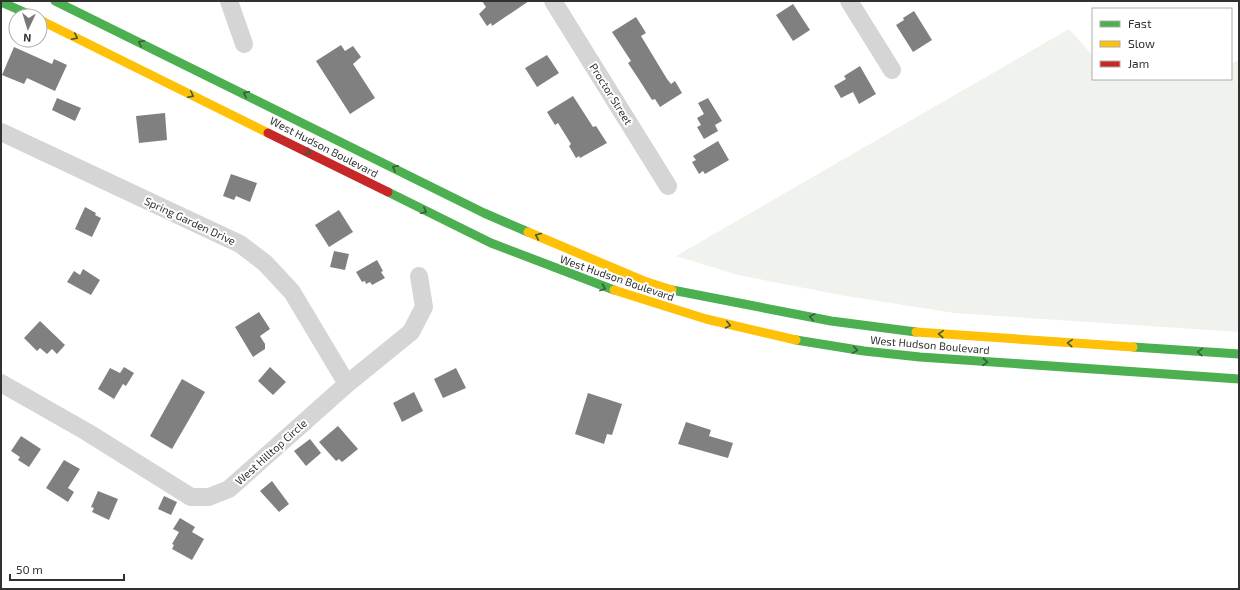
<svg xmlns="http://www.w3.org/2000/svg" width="1240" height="590" font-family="'Exo 2',sans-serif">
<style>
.green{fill:#f0f3ed}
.building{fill:#808080}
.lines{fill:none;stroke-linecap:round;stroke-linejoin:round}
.street{stroke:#d5d5d5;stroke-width:18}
.fast{stroke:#4caf50;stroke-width:9}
.slow{stroke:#ffc107;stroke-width:9}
.jam{stroke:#c62828;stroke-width:9}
.oneway{stroke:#3a5d3c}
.labels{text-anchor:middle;stroke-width:4;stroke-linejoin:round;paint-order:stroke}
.street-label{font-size:11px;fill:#313131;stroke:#fff}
</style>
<rect width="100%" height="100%" fill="#fff"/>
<!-- green -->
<polygon class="green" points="1069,29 1093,56 1093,79 1231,79 1231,64 1239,60 1239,332 954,313 840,295 738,275 676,256"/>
<!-- building -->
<g class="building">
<polygon points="482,1 529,1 492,26 491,23 487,26 479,14 486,7"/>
<polygon points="793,4 810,30 793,41 776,15"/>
<polygon points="914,11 932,40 913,52 896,25 904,20 903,18"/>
<polygon points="636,17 646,33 641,36 667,79 671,84 675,81 682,93 660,107 655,99 652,100 638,78 628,63 631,61 612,32"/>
<polygon points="341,45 345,51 353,46 361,57 353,64 375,98 350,114 316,61"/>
<polygon points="14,47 52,64 54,59 67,65 55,91 27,78 24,84 2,75"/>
<polygon points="547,55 559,73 537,87 525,68"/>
<polygon points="860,66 876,94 859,104 853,92 841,98 834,86 846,79 844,76"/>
<polygon points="573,96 593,127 596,126 607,143 580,158 579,156 576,158 569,146 571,144 558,123 555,125 547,112"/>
<polygon points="57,98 81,108 75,121 52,110"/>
<polygon points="708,98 722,121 715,125 718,131 704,139 697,127 701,125 697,118 704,114 698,103"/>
<polygon points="165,113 167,140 139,143 136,116"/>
<polygon points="718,141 729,160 705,174 703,171 699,174 692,162 696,160 693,156"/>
<polygon points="231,174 257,183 250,202 236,196 234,200 223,196"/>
<polygon points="85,207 96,213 95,215 101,218 92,237 75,229"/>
<polygon points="339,210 353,232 329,247 315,225"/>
<polygon points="334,251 349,254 345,270 330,267"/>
<polygon points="377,260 383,271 381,272 385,278 372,285 370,282 366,284 365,281 362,282 356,272"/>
<polygon points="83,269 100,280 91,295 67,282 74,271 80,275"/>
<polygon points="259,312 270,329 260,336 265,344 265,349 253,357 235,327"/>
<polygon points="40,321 65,345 57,354 52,349 47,354 40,348 37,351 24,338"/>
<polygon points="124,367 134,373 126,386 123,384 114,399 98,389 110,368 120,373"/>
<polygon points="270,367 286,382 273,395 258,381"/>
<polygon points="456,368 466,388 443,398 434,379"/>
<polygon points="182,379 205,392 172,449 150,436"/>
<polygon points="414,392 423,411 402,422 393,403"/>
<polygon points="588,393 622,404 612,435 607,434 604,444 575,434"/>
<polygon points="686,422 711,430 709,436 733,443 728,458 678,444"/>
<polygon points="338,426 358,449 342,462 339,459 336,461 319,442"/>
<polygon points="21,436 41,449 29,467 18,460 20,457 11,451"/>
<polygon points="310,439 321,453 306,466 294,451"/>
<polygon points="64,460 80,469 68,488 74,492 68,502 46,488"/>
<polygon points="272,481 289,504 279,512 260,491"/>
<polygon points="98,491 118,499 109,520 92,512 94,508 91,507"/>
<polygon points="164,496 177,502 171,515 158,509"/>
<polygon points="180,518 195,527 192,532 204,539 192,560 172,549 174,545 172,544 179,532 173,529"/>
</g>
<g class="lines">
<!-- street -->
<g class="street">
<polyline points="229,1 244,44"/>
<polyline points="553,1 668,186"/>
<polyline points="849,1 892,70"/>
<polyline points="1,132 240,244 265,263 292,292 347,384"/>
<polyline points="1,383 87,432 191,497 209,497 229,489 347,384 411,332 424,307 419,276"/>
</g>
<!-- fast -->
<g class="fast">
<polyline points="55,1 484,213 528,232"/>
<polyline points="1,2 33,16"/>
<polyline points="388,192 491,243 614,290"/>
<polyline points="672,290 831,321 916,332"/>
<polyline points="796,340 864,351 920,357 1239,379"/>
<polyline points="1133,347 1239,354"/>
</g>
<!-- slow -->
<g class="slow">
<polyline points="40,20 268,133"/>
<polyline points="528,232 644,281 672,290"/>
<polyline points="614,290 706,319 796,340"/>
<polyline points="916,332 1133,347"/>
</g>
<!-- jam -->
<polyline class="jam" points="268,133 388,192"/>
</g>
<!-- one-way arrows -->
<defs><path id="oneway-chevron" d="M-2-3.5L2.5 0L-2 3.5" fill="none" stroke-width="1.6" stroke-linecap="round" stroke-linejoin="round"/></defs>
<g class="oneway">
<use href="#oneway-chevron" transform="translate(75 37) rotate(26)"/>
<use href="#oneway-chevron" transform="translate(141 43) rotate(-154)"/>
<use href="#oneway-chevron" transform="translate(246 94) rotate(-154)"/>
<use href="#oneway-chevron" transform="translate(191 95) rotate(26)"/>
<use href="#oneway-chevron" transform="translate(308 152) rotate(27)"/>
<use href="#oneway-chevron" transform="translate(395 168) rotate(-153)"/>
<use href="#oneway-chevron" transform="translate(424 211) rotate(27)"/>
<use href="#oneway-chevron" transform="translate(538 236) rotate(-157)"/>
<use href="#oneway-chevron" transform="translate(603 288) rotate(20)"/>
<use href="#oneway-chevron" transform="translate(812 317) rotate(-169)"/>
<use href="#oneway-chevron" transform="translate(728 325) rotate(13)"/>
<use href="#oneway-chevron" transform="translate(941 334) rotate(-176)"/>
<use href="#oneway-chevron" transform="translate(1070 343) rotate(-176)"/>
<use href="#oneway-chevron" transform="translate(855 350) rotate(9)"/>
<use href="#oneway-chevron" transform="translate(1200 352) rotate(-176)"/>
<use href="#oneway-chevron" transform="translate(985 362) rotate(4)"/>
</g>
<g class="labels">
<!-- street labels -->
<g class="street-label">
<text transform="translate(611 94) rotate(58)" y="4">Proctor Street</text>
<text transform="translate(324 147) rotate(27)" y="4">West Hudson Boulevard</text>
<text transform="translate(190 221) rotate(25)" y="4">Spring Garden Drive</text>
<text transform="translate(617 278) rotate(19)" y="4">West Hudson Boulevard</text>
<text transform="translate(930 345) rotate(5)" y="4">West Hudson Boulevard</text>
<text transform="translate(271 452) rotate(-42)" y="4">West Hilltop Circle</text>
</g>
</g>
<!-- border -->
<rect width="1240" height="590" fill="none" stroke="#313131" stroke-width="4"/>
<!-- legend -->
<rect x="1092" y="8" width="140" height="72" fill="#ffffff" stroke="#adadad"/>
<rect x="1100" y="21" width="20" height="6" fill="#4caf50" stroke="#adadad"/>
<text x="1128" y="28" font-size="12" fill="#313131">Fast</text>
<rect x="1100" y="41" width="20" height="6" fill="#ffc107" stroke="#adadad"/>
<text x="1128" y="48" font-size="12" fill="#313131">Slow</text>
<rect x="1100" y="61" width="20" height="6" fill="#c62828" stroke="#adadad"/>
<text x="1128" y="68" font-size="12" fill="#313131">Jam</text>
<!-- north arrow -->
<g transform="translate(28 28) rotate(184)"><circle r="19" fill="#ffffff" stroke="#adadad"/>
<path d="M0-3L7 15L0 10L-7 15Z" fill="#797979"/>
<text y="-6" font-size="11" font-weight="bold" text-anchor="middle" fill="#313131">N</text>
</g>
<!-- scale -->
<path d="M10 574v6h114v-6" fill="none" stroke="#313131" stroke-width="2"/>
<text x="16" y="574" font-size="12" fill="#313131" stroke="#ffffff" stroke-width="3" paint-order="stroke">50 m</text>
</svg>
